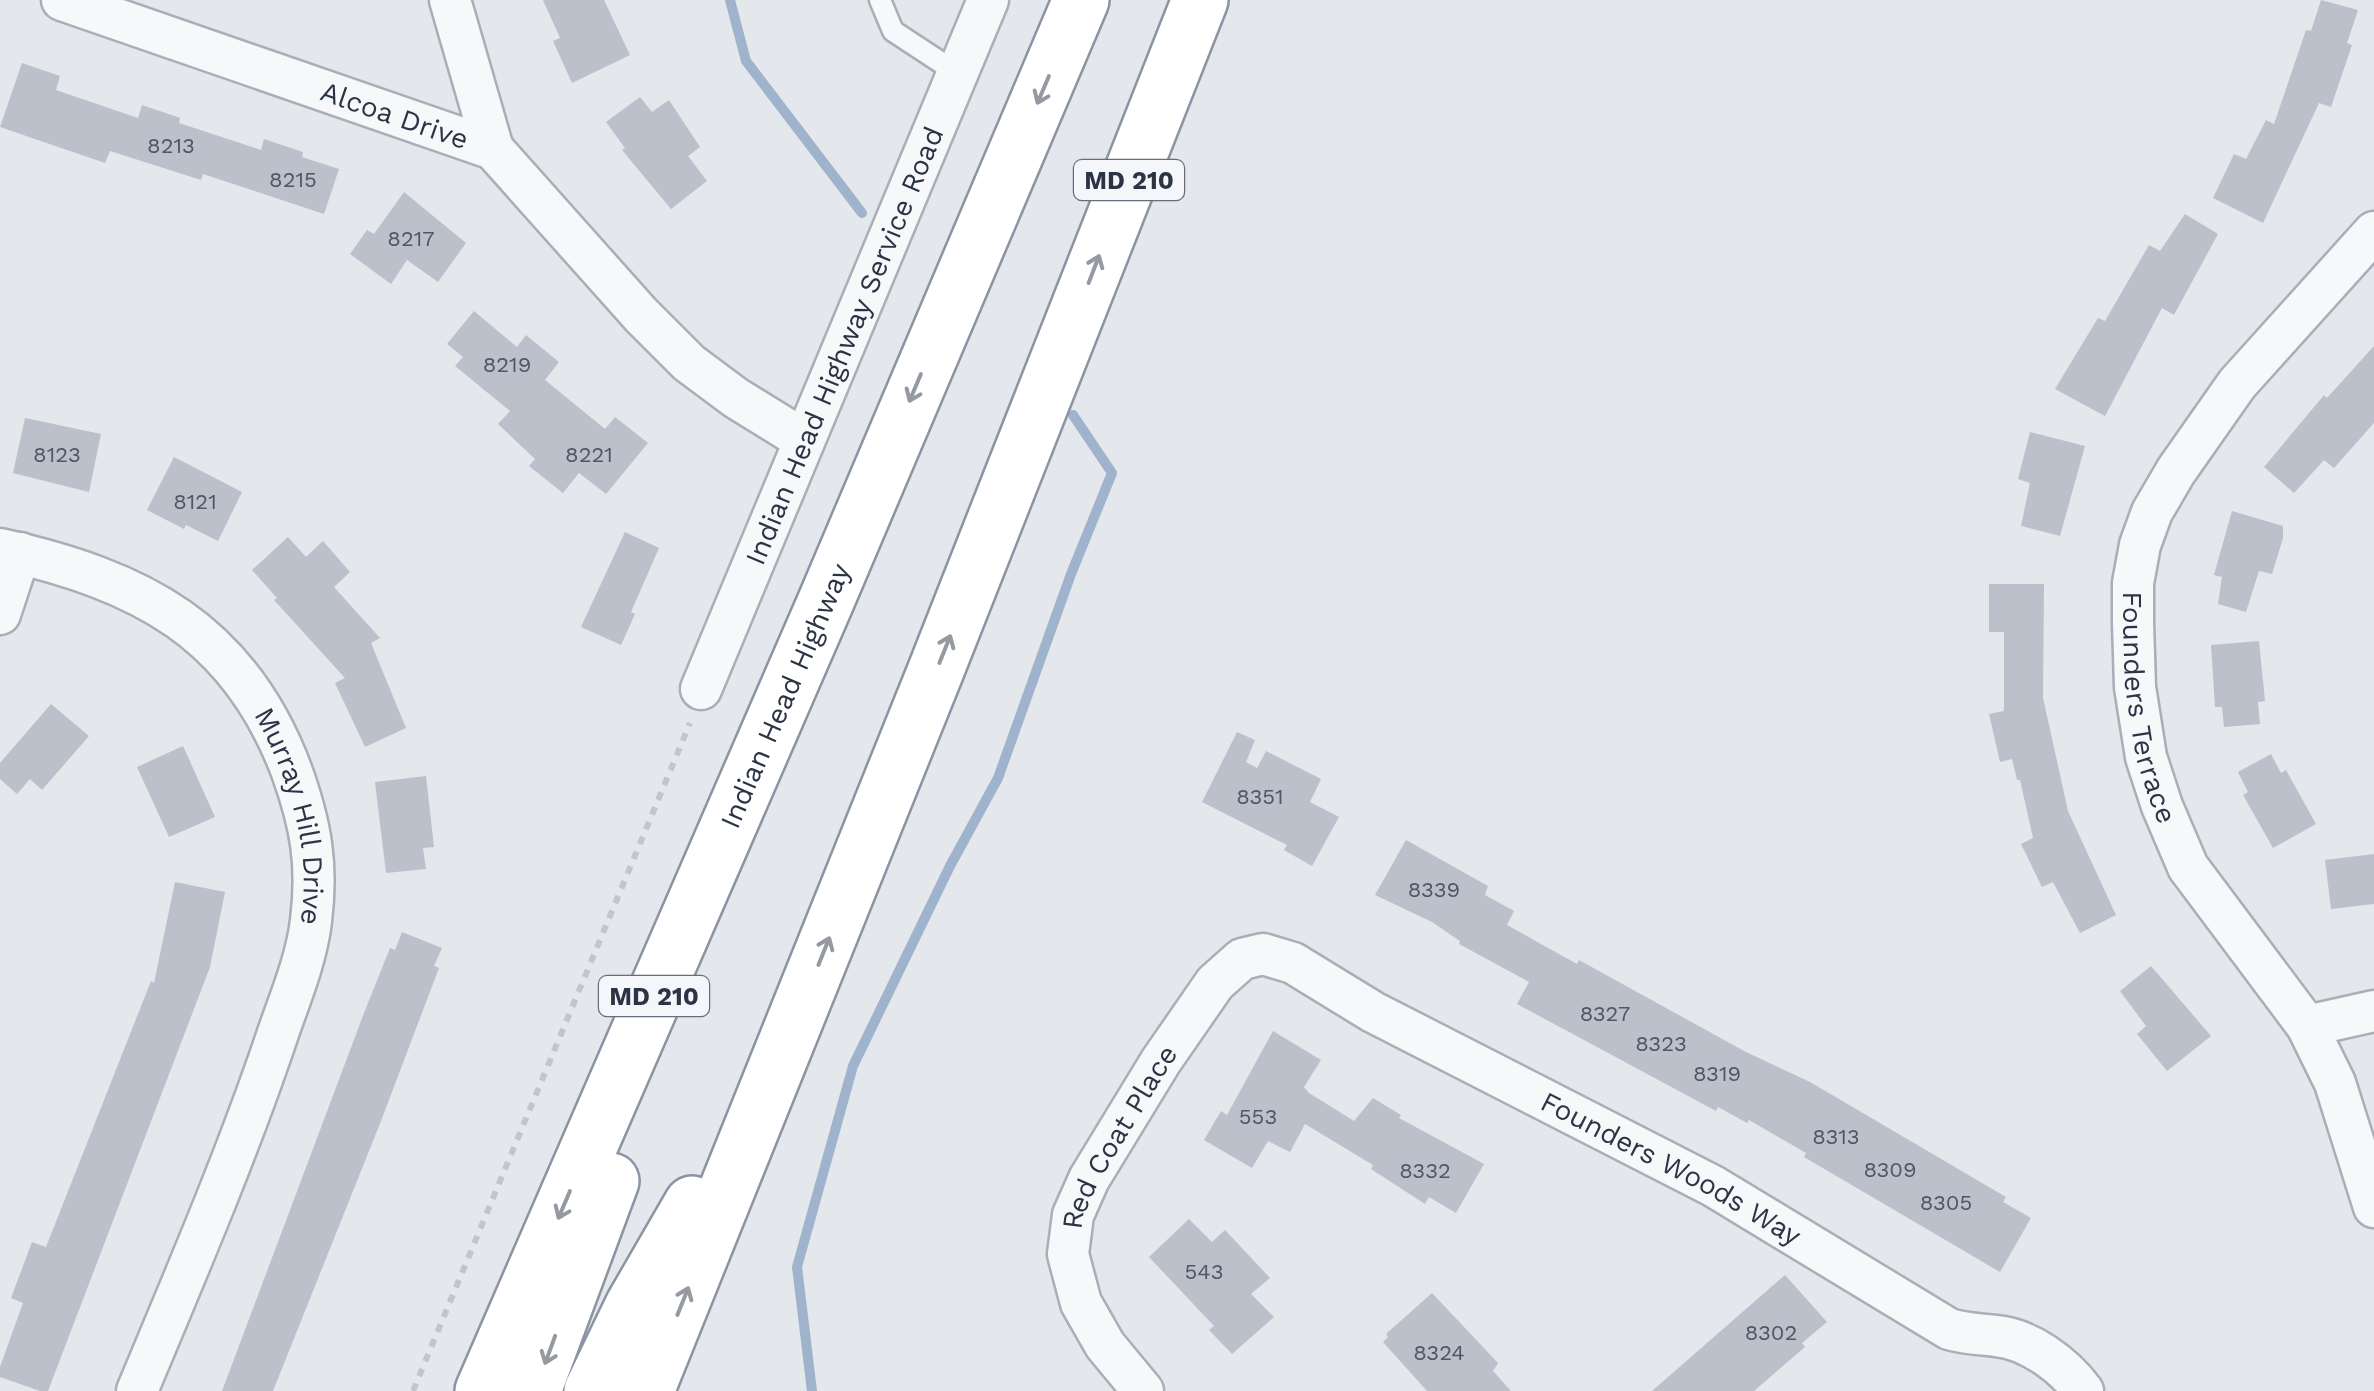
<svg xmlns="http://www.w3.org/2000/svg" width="2374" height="1391" font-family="'Work Sans',sans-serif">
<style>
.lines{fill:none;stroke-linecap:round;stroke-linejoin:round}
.stream{stroke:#9fb4cc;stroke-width:10}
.building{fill:#bbc0ca}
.lane-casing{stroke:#a9aeb7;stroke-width:25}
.street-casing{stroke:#a9aeb7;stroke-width:45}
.highway-casing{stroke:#8b94a3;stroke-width:60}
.path{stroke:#c2c5cb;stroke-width:6;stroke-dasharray:8 8;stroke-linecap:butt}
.lane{stroke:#f7f8fa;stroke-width:20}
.street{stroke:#f7f8fa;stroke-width:40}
.highway{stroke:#fff;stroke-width:55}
.oneway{stroke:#959aa2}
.labels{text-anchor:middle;stroke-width:10;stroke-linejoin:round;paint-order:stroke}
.number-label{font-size:22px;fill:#4f5766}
.shield{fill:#f4f6f9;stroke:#676e7b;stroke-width:2.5}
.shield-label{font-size:25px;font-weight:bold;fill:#2b3445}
.street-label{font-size:28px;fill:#2b3445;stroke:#f4f6f9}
</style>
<rect width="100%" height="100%" fill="#e4e7ec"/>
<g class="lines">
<!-- stream -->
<g class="stream">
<polyline points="730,0 746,61 862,213"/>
<polyline points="812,1391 797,1267 853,1066 950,866 998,778 1071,574 1112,473 1073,415"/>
</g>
</g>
<!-- building -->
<g class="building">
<polygon points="543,0 604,0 630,55 572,83 553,41 560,38"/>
<polygon points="2321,0 2358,10 2347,43 2352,45 2331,107 2319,103 2263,223 2213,198 2234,154 2246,159 2266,120 2274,124 2306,30 2311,31"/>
<polygon points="22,63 60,76 56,90 138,118 142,105 180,118 179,123 261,150 264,139 303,152 302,157 339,169 324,214 203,174 201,180 110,151 105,163 0,127"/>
<polygon points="640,97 652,112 669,100 700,147 688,156 707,181 671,209 622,150 625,148 606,122"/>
<polygon points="404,192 466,243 438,282 407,260 391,284 350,254 367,230 374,234"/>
<polygon points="2185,214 2218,234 2174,315 2162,308 2105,416 2055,389 2098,318 2105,321 2149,245 2160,251"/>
<polygon points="474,311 517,347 526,335 559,362 545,380 605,429 615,417 648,443 606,494 579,473 563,493 529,466 535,459 498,424 510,411 455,366 463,357 447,344"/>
<polygon points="2374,346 2374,423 2334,468 2324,460 2294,493 2264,467 2324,395 2327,398"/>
<polygon points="25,418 101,434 89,492 13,473"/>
<polygon points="2030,432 2085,446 2060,536 2021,526 2030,483 2018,479"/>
<polygon points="174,457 242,492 218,541 186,525 184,529 147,510"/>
<polygon points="2232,511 2283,526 2283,538 2272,574 2259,571 2246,612 2218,604 2222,577 2214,575"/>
<polygon points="625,532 659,548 631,612 635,614 621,645 581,627"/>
<polygon points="288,537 306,557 323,541 350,572 334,587 380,638 371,643 406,728 365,747 335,683 345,678 274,600 277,598 252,570"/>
<polygon points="1989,584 2044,584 2043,698 2059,770 2068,811 2116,915 2080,933 2053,882 2042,887 2021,844 2033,838 2020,780 2017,780 2012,759 2000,762 1989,714 2004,711 2004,632 1989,632"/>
<polygon points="2259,641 2265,701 2258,702 2260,724 2224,727 2222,707 2215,707 2211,645"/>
<polygon points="51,704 89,736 42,790 30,779 17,794 0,779 0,763"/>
<polygon points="1237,732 1255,740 1246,762 1257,768 1266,751 1321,779 1310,802 1339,817 1312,866 1284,850 1287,845 1202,802"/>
<polygon points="183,746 215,817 169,837 137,767"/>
<polygon points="2271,754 2281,773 2286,770 2316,824 2273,848 2243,795 2248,792 2238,772"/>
<polygon points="426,776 434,847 423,848 426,869 386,873 375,782"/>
<polygon points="1406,840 1488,886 1485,895 1514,911 1507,925 1577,964 1579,960 1746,1052 1810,1082 2006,1197 2003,1202 2031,1218 2000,1272 1804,1157 1806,1153 1749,1120 1747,1123 1718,1107 1716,1111 1517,1004 1529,982 1459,944 1460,941 1432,922 1375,895"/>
<polygon points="2374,854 2374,904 2331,909 2325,860"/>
<polygon points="175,882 225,892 210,967 48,1391 40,1391 0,1377 0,1367 23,1303 11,1298 32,1242 46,1247 151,981 154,983"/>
<polygon points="402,932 442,948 434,966 439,968 381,1121 273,1391 222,1391 364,1013 390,948 395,950"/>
<polygon points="2151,966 2211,1036 2167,1071 2137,1034 2146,1026 2120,991"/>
<polygon points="1273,1031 1321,1060 1304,1087 1309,1093 1354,1121 1373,1098 1401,1115 1399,1118 1484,1164 1456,1213 1429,1197 1425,1204 1371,1169 1373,1165 1305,1124 1290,1152 1268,1141 1252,1168 1204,1140 1221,1111 1227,1115"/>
<polygon points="1189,1219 1212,1242 1225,1230 1270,1278 1251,1294 1274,1317 1232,1354 1209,1330 1214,1326 1149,1257"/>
<polygon points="1785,1275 1827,1322 1802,1343 1805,1347 1754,1391 1652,1391"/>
<polygon points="1432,1293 1498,1363 1493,1371 1511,1391 1427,1391 1383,1342 1388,1337 1386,1334"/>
</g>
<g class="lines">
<defs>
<polyline id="lane" points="880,0 893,31 957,73"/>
<g id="street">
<path id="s1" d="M62 0 493 149 641 315 689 363 736 398 804 440"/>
<polyline points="450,0 493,149"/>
<path id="s2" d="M2374 232 2237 384 2176 471 2152 512 2140 545 2133 583V623L2135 687 2146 757 2162 806 2188 867 2307 1026 2335 1083 2374 1207"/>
<path id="s3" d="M0 549C140 580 239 630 292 772 311 825 318 865 311 921 306 963 287 1005 274 1045 234 1162 185 1276 137 1391"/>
<polyline points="0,614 20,553"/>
<path id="s4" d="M701 689 988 0"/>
<polyline points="2307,1026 2374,1011"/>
<path id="s5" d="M1143 1391 1105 1345 1081 1303 1068 1254 1073 1215 1089 1179 1161 1061 1215 983 1242 959 1263 954 1293 963 1373 1012 1713 1186 1949 1329C1966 1334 1980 1334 1996 1336 2029 1339 2064 1365 2083 1391"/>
</g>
<g id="highway">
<path id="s6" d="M483 1391 826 601 1081 0"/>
<polyline points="533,1391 611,1181"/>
<polyline points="592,1391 633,1306 692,1204"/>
<polyline points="646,1391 936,670 1200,0"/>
</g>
</defs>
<!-- lane casing -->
<use href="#lane" class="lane-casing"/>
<!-- street casing -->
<use href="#street" class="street-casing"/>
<!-- highway casing -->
<use href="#highway" class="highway-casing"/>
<!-- path -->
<polyline class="path" points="413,1391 690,723"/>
<!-- lane -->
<use href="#lane" class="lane"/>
<!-- street -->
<use href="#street" class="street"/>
<!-- highway -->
<use href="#highway" class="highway"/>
</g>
<!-- one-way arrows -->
<defs><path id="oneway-shaft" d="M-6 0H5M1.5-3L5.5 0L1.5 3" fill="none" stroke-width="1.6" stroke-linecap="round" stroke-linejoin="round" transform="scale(2.5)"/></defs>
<g class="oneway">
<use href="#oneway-shaft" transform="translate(1043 90) rotate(113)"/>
<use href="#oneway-shaft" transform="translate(1094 269) rotate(-69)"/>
<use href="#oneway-shaft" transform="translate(915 388) rotate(113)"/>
<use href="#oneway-shaft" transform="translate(945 649) rotate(-68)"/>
<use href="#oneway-shaft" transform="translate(824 951) rotate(-68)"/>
<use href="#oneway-shaft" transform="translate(564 1205) rotate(113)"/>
<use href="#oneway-shaft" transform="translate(683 1301) rotate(-68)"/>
<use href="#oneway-shaft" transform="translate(550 1350) rotate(110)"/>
</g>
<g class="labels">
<!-- number labels -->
<g class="number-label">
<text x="171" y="153">8213</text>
<text x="293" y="187">8215</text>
<text x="411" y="246">8217</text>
<text x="507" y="372">8219</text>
<text x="57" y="462">8123</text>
<text x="589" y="462">8221</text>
<text x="195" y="509">8121</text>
<text x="1260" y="804">8351</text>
<text x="1434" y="897">8339</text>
<text x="1605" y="1021">8327</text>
<text x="1661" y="1051">8323</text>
<text x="1717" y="1081">8319</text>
<text x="1258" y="1124">553</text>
<text x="1836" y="1144">8313</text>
<text x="1890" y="1177">8309</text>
<text x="1425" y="1178">8332</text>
<text x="1946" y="1210">8305</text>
<text x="1204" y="1279">543</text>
<text x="1771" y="1340">8302</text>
<text x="1439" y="1360">8324</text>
</g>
<!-- shield labels -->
<g class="shield">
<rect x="1074" y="160" width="110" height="40" rx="8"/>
<rect x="599" y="976" width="110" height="40" rx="8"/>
</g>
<g class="shield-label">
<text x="1129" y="189">MD 210</text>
<text x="654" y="1005">MD 210</text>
</g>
<!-- street labels -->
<g class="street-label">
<text dy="10" stroke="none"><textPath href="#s1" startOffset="352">Alcoa Drive</textPath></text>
<text dy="10" stroke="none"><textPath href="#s4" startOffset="372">Indian Head Highway Service Road</textPath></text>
<text dy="10" stroke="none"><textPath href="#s6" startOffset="758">Indian Head Highway</textPath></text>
<text dy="10" stroke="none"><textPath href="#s2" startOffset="558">Founders Terrace</textPath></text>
<text dy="10" stroke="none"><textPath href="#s3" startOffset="430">Murray Hill Drive</textPath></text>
<text dy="10" stroke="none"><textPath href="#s5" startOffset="288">Red Coat Place</textPath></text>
<text dy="10" stroke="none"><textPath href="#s5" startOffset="990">Founders Woods Way</textPath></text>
</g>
</g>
</svg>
